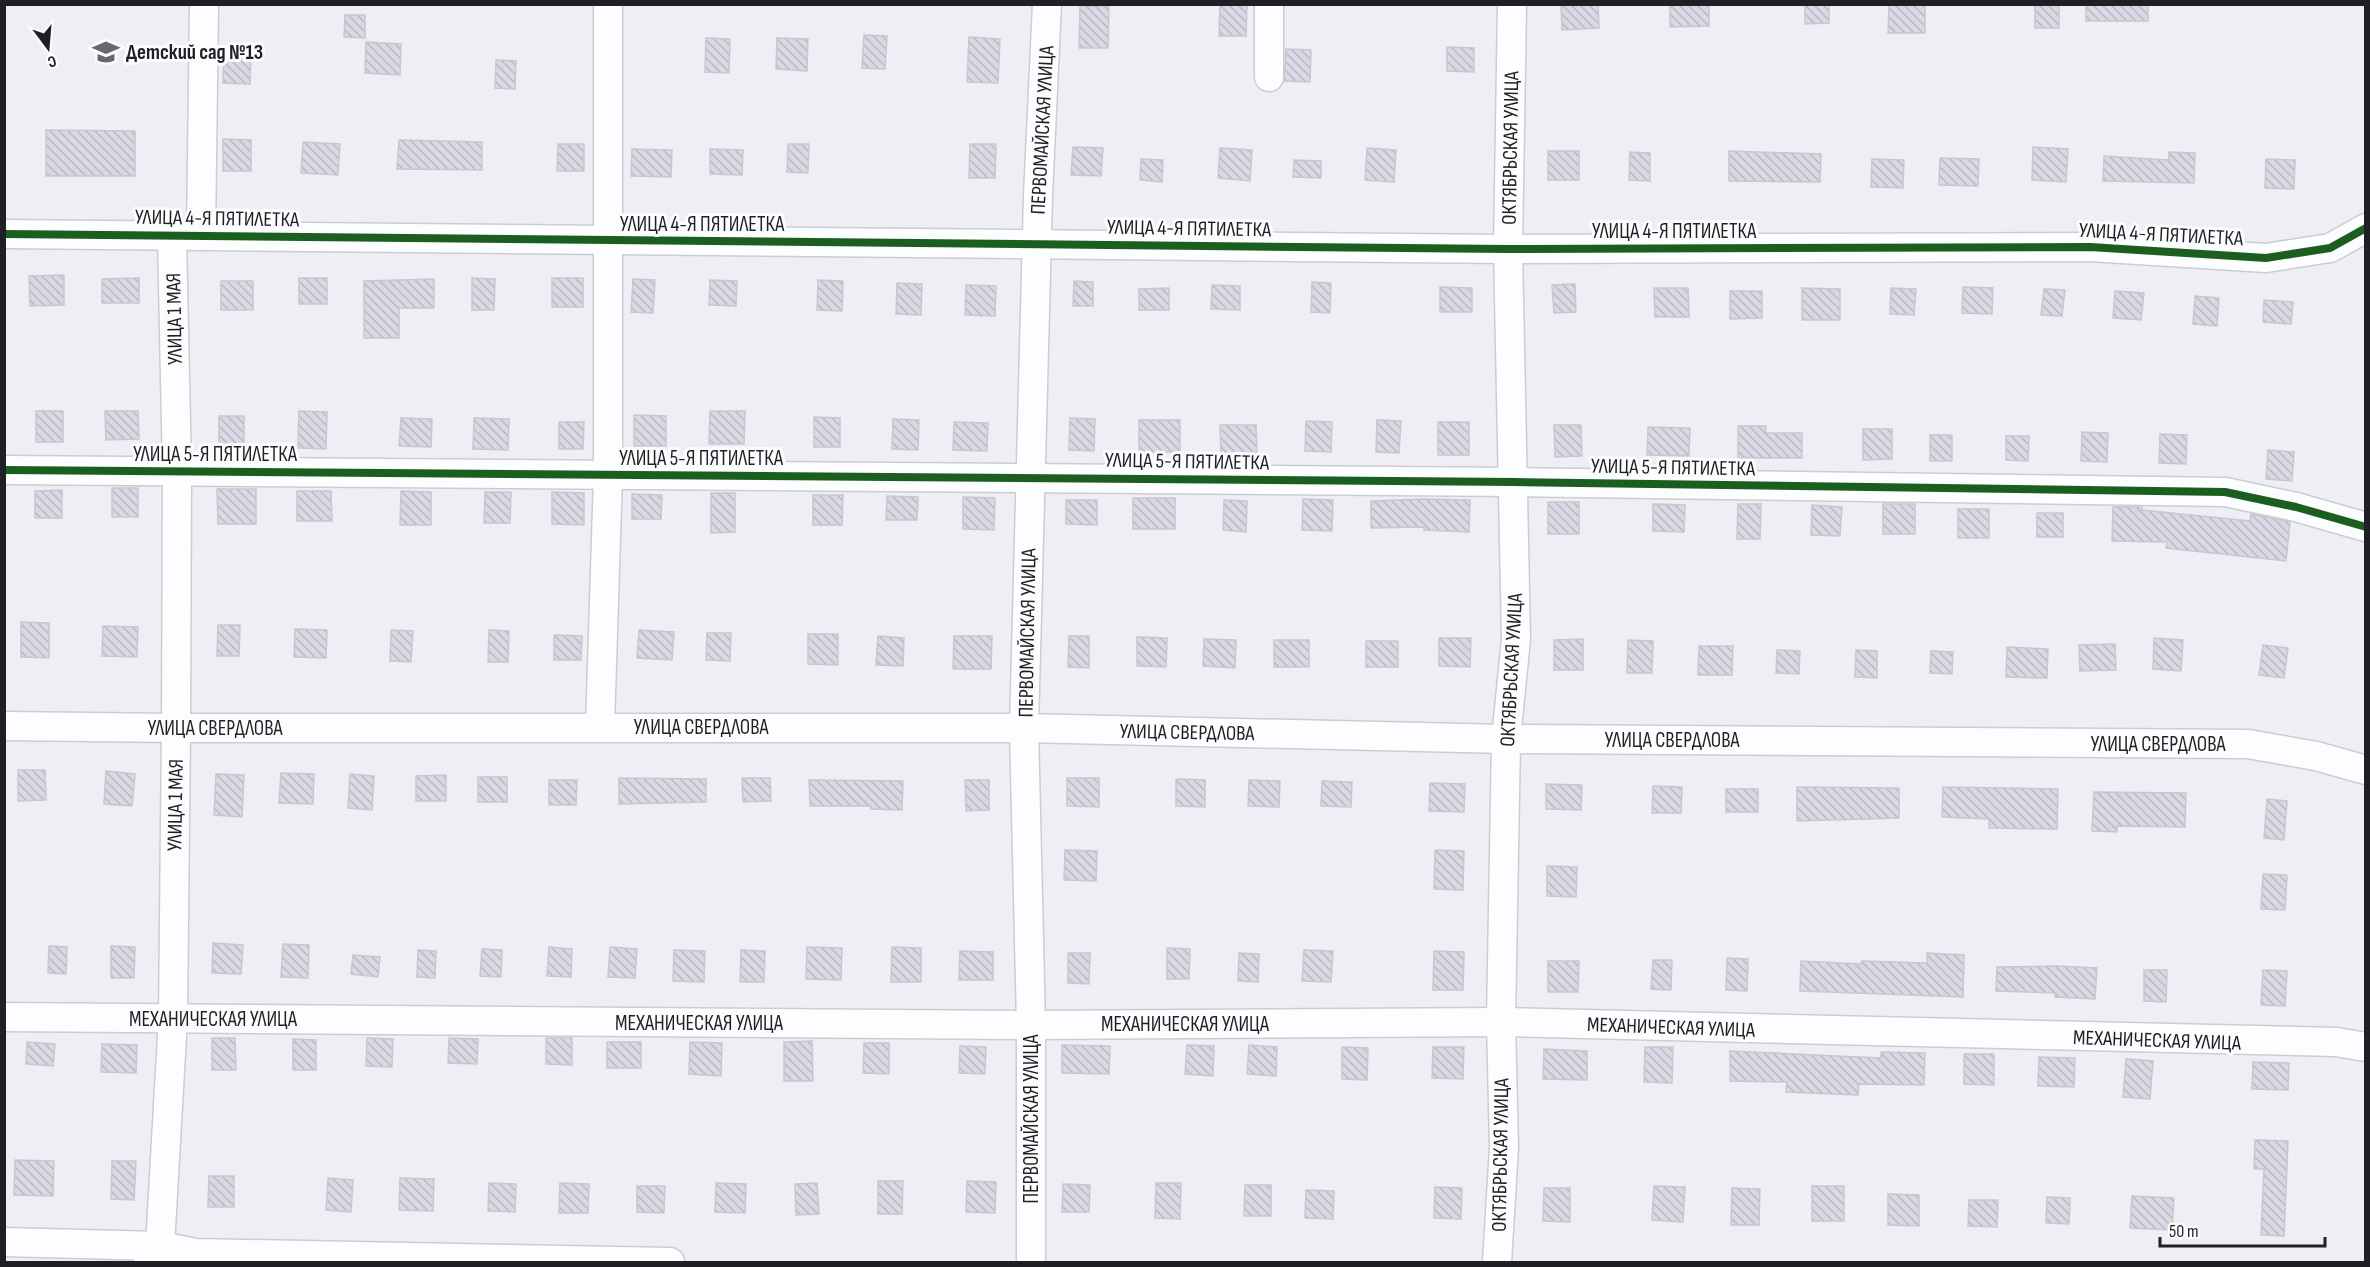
<svg xmlns="http://www.w3.org/2000/svg" width="2370" height="1267" font-family="'Sofia Sans Condensed',sans-serif">
<style>
.building{fill:url(#building-back-hatch);stroke:#c8c8cc;stroke-width:1.5}
.lines{fill:none;stroke-linecap:round;stroke-linejoin:round}
.minor-casing{stroke:#cbcdd1;stroke-width:31}
.minor{stroke:#fcfdfe;stroke-width:28}
.cycleway-casing{stroke:#fbfcfd;stroke-width:11}
.cycleway{stroke:#1b5e20;stroke-width:8}
.labels{text-anchor:middle;stroke-width:6;stroke-linejoin:round;paint-order:stroke}
.poi-label{font-size:21px;font-weight:bold;fill:#1e2023;stroke:#fbfcfd;text-anchor:start}
.street-label{font-size:21px;fill:#1e2023;stroke:#fbfcfd}
</style>
<defs>
<pattern id="building-back-hatch" width="6" height="6" patternUnits="userSpaceOnUse" patternTransform="scale(1.5)"><rect width="6" height="6" fill="#dbd7e4"/><path d="M-1 5l2 2M0 0l6 6M5-1l2 2" fill="none" stroke="#bcb8c3"/></pattern>
</defs>
<rect width="100%" height="100%" fill="#eeeff5"/>
<!-- building -->
<g class="building">
<polygon points="1220,4 1247,4 1246,36 1219,36"/>
<polygon points="1561,4 1598,4 1599,28 1562,30"/>
<polygon points="1670,4 1709,4 1709,26 1670,27"/>
<polygon points="1805,4 1829,4 1829,23 1805,24"/>
<polygon points="1889,4 1925,4 1925,33 1888,33"/>
<rect x="2035" y="4" width="24" height="24"/>
<rect x="2086" y="4" width="62" height="17"/>
<polygon points="1080,6 1109,6 1108,48 1079,48"/>
<polygon points="345,15 365,15 365,38 344,37"/>
<polygon points="864,35 887,36 885,69 862,68"/>
<polygon points="969,37 1000,39 998,83 967,82"/>
<polygon points="706,38 730,39 729,73 705,72"/>
<polygon points="777,38 808,39 807,71 776,69"/>
<polygon points="366,42 401,44 400,75 365,73"/>
<polygon points="1447,47 1474,48 1474,72 1447,71"/>
<polygon points="224,48 251,49 250,84 223,83"/>
<polygon points="1286,49 1311,50 1310,82 1284,81"/>
<polygon points="496,60 516,61 515,89 495,88"/>
<polygon points="46,130 135,131 135,176 46,176"/>
<polygon points="223,139 251,140 251,171 223,171"/>
<polygon points="399,140 482,142 482,170 397,169"/>
<polygon points="303,142 340,144 338,175 301,173"/>
<polygon points="558,144 584,144 584,171 557,171"/>
<polygon points="788,144 809,144 808,173 787,172"/>
<polygon points="970,144 996,144 995,178 969,178"/>
<polygon points="1073,147 1103,148 1101,176 1071,175"/>
<polygon points="2033,147 2068,149 2066,182 2032,180"/>
<polygon points="1220,148 1252,150 1250,181 1218,178"/>
<polygon points="1367,148 1396,150 1394,182 1365,180"/>
<polygon points="632,149 672,150 671,177 631,176"/>
<polygon points="710,149 743,150 742,175 710,174"/>
<rect x="1548" y="151" width="31" height="29"/>
<polygon points="1729,151 1821,154 1820,182 1729,181"/>
<polygon points="1630,152 1650,153 1650,181 1629,180"/>
<polygon points="2169,152 2195,153 2194,183 2103,181 2104,156 2169,160"/>
<polygon points="1940,158 1979,159 1978,186 1939,185"/>
<polygon points="1141,159 1163,160 1162,182 1140,180"/>
<polygon points="1872,159 1904,160 1903,188 1871,187"/>
<polygon points="2266,159 2295,160 2294,189 2265,188"/>
<polygon points="1294,160 1321,161 1321,178 1293,177"/>
<polygon points="64,275 64,305 30,306 29,276"/>
<polygon points="139,278 139,303 102,303 102,279"/>
<rect x="299" y="278" width="28" height="26"/>
<polygon points="472,278 495,279 494,310 472,310"/>
<rect x="552" y="278" width="31" height="29"/>
<polygon points="434,279 434,308 399,308 399,338 364,338 364,281"/>
<polygon points="633,279 655,280 653,313 631,312"/>
<polygon points="710,280 737,281 736,306 709,305"/>
<polygon points="818,280 843,281 842,311 817,310"/>
<rect x="221" y="281" width="32" height="29"/>
<polygon points="1074,281 1093,282 1093,306 1073,306"/>
<polygon points="1312,282 1331,283 1330,313 1311,312"/>
<polygon points="897,283 922,284 921,315 896,314"/>
<polygon points="1575,284 1576,312 1554,313 1552,285"/>
<polygon points="966,285 996,286 995,316 965,315"/>
<polygon points="1212,285 1240,286 1240,310 1211,309"/>
<polygon points="1440,287 1472,288 1472,312 1440,312"/>
<polygon points="1963,287 1993,288 1992,314 1962,313"/>
<polygon points="1169,288 1169,310 1139,310 1139,289"/>
<polygon points="1654,288 1688,288 1689,317 1655,317"/>
<polygon points="1802,288 1840,289 1840,320 1802,320"/>
<polygon points="1891,288 1916,289 1914,315 1890,314"/>
<polygon points="2044,289 2065,290 2062,316 2041,315"/>
<polygon points="1730,291 1762,291 1762,318 1730,319"/>
<polygon points="2115,291 2144,293 2141,320 2113,318"/>
<polygon points="2195,296 2219,298 2217,326 2193,324"/>
<polygon points="2264,300 2293,302 2291,324 2263,322"/>
<rect x="36" y="411" width="27" height="31"/>
<polygon points="105,411 138,411 139,439 106,440"/>
<polygon points="299,411 327,412 326,449 298,448"/>
<polygon points="710,411 745,411 744,444 709,444"/>
<polygon points="634,415 666,416 666,446 634,446"/>
<rect x="219" y="416" width="25" height="28"/>
<polygon points="814,417 840,418 840,447 814,447"/>
<polygon points="401,418 432,419 431,447 399,446"/>
<polygon points="474,418 509,419 508,450 473,449"/>
<polygon points="1070,418 1095,419 1094,451 1069,450"/>
<polygon points="893,419 919,420 918,450 892,449"/>
<rect x="1139" y="420" width="41" height="32"/>
<polygon points="1377,420 1401,421 1399,453 1376,452"/>
<polygon points="1306,421 1332,422 1331,452 1305,451"/>
<polygon points="559,422 584,422 583,449 559,449"/>
<polygon points="954,422 988,423 987,451 953,450"/>
<rect x="1438" y="422" width="31" height="33"/>
<polygon points="1220,425 1256,425 1257,453 1221,454"/>
<polygon points="1554,425 1581,425 1582,456 1555,457"/>
<polygon points="1738,426 1766,426 1766,433 1802,433 1802,458 1738,458"/>
<polygon points="1648,427 1690,428 1689,456 1647,455"/>
<polygon points="1863,429 1892,429 1892,459 1863,460"/>
<polygon points="2082,432 2108,433 2107,462 2081,461"/>
<polygon points="2160,434 2187,435 2186,464 2159,463"/>
<rect x="1930" y="435" width="22" height="26"/>
<polygon points="2006,436 2029,436 2028,461 2006,460"/>
<polygon points="2268,450 2294,452 2292,481 2266,479"/>
<rect x="112" y="488" width="26" height="29"/>
<polygon points="217,489 256,489 256,524 218,524"/>
<polygon points="62,490 62,518 35,518 35,491"/>
<polygon points="297,491 331,491 332,521 297,521"/>
<polygon points="401,491 431,492 431,525 400,525"/>
<polygon points="485,492 511,492 510,523 484,523"/>
<polygon points="552,492 584,493 584,525 552,524"/>
<polygon points="711,493 735,493 735,532 711,533"/>
<polygon points="632,494 662,495 661,519 632,519"/>
<polygon points="813,495 843,495 842,525 813,525"/>
<polygon points="887,496 918,497 917,520 886,520"/>
<polygon points="963,497 995,498 994,530 963,529"/>
<rect x="1133" y="498" width="42" height="31"/>
<polygon points="1303,499 1333,500 1332,531 1302,530"/>
<polygon points="1425,499 1470,500 1469,532 1424,530 1424,527 1371,528 1371,501"/>
<polygon points="1066,500 1097,500 1097,525 1066,524"/>
<polygon points="1224,500 1247,501 1246,532 1223,530"/>
<rect x="1548" y="502" width="31" height="32"/>
<polygon points="1653,504 1685,505 1684,532 1653,531"/>
<polygon points="1738,504 1761,504 1760,539 1737,539"/>
<rect x="1883" y="504" width="32" height="30"/>
<polygon points="1812,505 1842,507 1840,536 1811,535"/>
<polygon points="2113,507 2142,507 2142,510 2250,521 2251,514 2290,522 2286,561 2166,548 2167,542 2112,541"/>
<rect x="1958" y="509" width="31" height="29"/>
<rect x="2037" y="513" width="26" height="24"/>
<polygon points="21,622 49,623 49,658 21,657"/>
<polygon points="218,625 240,625 239,656 217,656"/>
<polygon points="103,626 138,627 137,657 102,656"/>
<polygon points="295,629 327,630 326,658 294,657"/>
<polygon points="391,630 413,631 411,662 390,661"/>
<polygon points="489,630 509,631 508,662 488,662"/>
<polygon points="639,630 674,632 672,660 637,658"/>
<polygon points="707,633 731,633 730,661 706,660"/>
<polygon points="808,634 838,634 838,665 808,664"/>
<polygon points="554,635 582,636 581,660 554,660"/>
<polygon points="878,636 904,638 903,666 876,665"/>
<polygon points="954,636 992,636 991,669 953,669"/>
<polygon points="1069,636 1089,636 1089,668 1068,667"/>
<polygon points="1137,637 1167,638 1166,667 1137,666"/>
<polygon points="1439,638 1471,638 1470,667 1439,666"/>
<polygon points="2154,638 2183,640 2181,671 2153,669"/>
<polygon points="1204,639 1236,640 1235,668 1203,666"/>
<polygon points="1583,639 1583,670 1554,670 1554,640"/>
<rect x="1274" y="640" width="35" height="27"/>
<polygon points="1628,640 1653,641 1652,673 1627,673"/>
<rect x="1366" y="641" width="32" height="26"/>
<polygon points="2115,644 2116,670 2080,671 2079,645"/>
<polygon points="2263,645 2288,648 2284,678 2259,675"/>
<polygon points="1699,646 1733,646 1732,675 1698,675"/>
<polygon points="2007,647 2048,649 2047,678 2006,677"/>
<polygon points="1777,650 1800,651 1799,674 1776,673"/>
<polygon points="1856,650 1877,651 1877,678 1855,677"/>
<polygon points="1931,651 1953,652 1952,674 1930,673"/>
<polygon points="18,770 45,770 46,800 18,801"/>
<polygon points="106,771 135,774 132,806 104,804"/>
<polygon points="281,773 314,774 313,804 279,803"/>
<polygon points="216,774 244,775 242,817 214,815"/>
<polygon points="350,774 374,776 372,810 348,808"/>
<polygon points="446,775 446,801 416,801 416,776"/>
<rect x="478" y="777" width="29" height="25"/>
<polygon points="619,778 706,779 706,802 619,804"/>
<polygon points="742,778 770,778 771,801 743,802"/>
<polygon points="1067,778 1099,778 1099,807 1067,806"/>
<polygon points="1176,779 1205,780 1205,807 1176,806"/>
<polygon points="549,780 577,780 576,805 549,805"/>
<polygon points="809,780 903,781 902,810 871,809 871,806 810,806"/>
<polygon points="965,780 989,780 989,810 966,811"/>
<polygon points="1249,780 1280,781 1279,807 1248,806"/>
<polygon points="1322,781 1352,782 1351,807 1321,806"/>
<polygon points="1430,783 1465,784 1464,812 1429,811"/>
<polygon points="1546,784 1582,785 1581,810 1546,809"/>
<polygon points="1653,786 1682,787 1681,813 1652,813"/>
<polygon points="1797,787 1899,788 1899,818 1797,821"/>
<polygon points="1943,787 2058,789 2057,829 1989,828 1989,819 1942,817"/>
<rect x="1726" y="789" width="32" height="23"/>
<polygon points="2094,792 2186,793 2185,827 2117,826 2117,832 2092,831"/>
<polygon points="2267,799 2287,801 2284,840 2264,838"/>
<polygon points="1065,850 1097,851 1096,881 1064,880"/>
<polygon points="1435,850 1464,851 1463,890 1434,889"/>
<polygon points="1547,866 1577,867 1576,897 1547,896"/>
<polygon points="2263,874 2287,875 2285,910 2261,909"/>
<polygon points="213,943 243,945 241,974 212,973"/>
<polygon points="283,944 309,945 308,978 281,977"/>
<polygon points="49,946 67,947 66,974 48,973"/>
<polygon points="111,946 135,947 134,978 111,978"/>
<polygon points="549,947 572,949 571,977 547,976"/>
<polygon points="610,947 637,949 635,978 608,977"/>
<polygon points="807,947 842,948 841,980 806,979"/>
<polygon points="892,947 921,948 921,982 891,982"/>
<polygon points="1167,948 1190,949 1189,979 1167,979"/>
<polygon points="482,949 502,950 501,977 480,976"/>
<polygon points="418,950 436,951 435,978 417,977"/>
<polygon points="674,950 705,951 704,982 673,981"/>
<polygon points="741,950 765,951 764,982 740,982"/>
<polygon points="1304,950 1333,951 1331,982 1302,981"/>
<polygon points="960,951 993,952 993,980 959,980"/>
<polygon points="1434,951 1464,952 1463,990 1433,990"/>
<polygon points="1068,953 1090,953 1089,984 1068,983"/>
<polygon points="1239,953 1259,954 1258,982 1238,981"/>
<polygon points="1927,953 1964,955 1963,997 1800,991 1801,961 1861,964 1862,961 1927,963"/>
<polygon points="353,955 380,957 378,977 351,974"/>
<polygon points="1727,958 1748,959 1747,991 1726,990"/>
<polygon points="1653,960 1672,960 1671,990 1651,989"/>
<polygon points="1548,961 1579,961 1578,992 1548,992"/>
<polygon points="2057,966 2097,968 2095,999 2055,997 2055,993 1996,991 1997,967"/>
<polygon points="2144,970 2167,970 2166,1002 2144,1001"/>
<polygon points="2263,970 2287,971 2285,1006 2261,1005"/>
<polygon points="212,1038 235,1038 236,1070 212,1070"/>
<polygon points="367,1038 393,1039 392,1067 366,1066"/>
<polygon points="449,1038 478,1039 477,1064 448,1063"/>
<polygon points="546,1038 572,1038 572,1065 546,1064"/>
<polygon points="293,1039 316,1040 316,1070 293,1070"/>
<polygon points="812,1041 813,1081 784,1081 784,1042"/>
<polygon points="27,1042 55,1044 53,1066 26,1064"/>
<rect x="607" y="1042" width="34" height="26"/>
<polygon points="690,1042 722,1043 721,1076 689,1074"/>
<polygon points="864,1043 889,1043 889,1074 863,1073"/>
<polygon points="102,1044 137,1045 136,1073 101,1072"/>
<polygon points="1062,1045 1110,1046 1109,1074 1062,1073"/>
<polygon points="1187,1045 1214,1046 1213,1076 1185,1074"/>
<polygon points="1249,1045 1277,1047 1276,1076 1247,1074"/>
<polygon points="960,1046 986,1047 985,1074 959,1073"/>
<polygon points="1342,1047 1368,1048 1367,1080 1342,1079"/>
<polygon points="1433,1047 1464,1047 1463,1079 1432,1078"/>
<polygon points="1645,1047 1673,1047 1672,1083 1644,1082"/>
<polygon points="1544,1049 1587,1051 1587,1080 1543,1079"/>
<polygon points="1730,1051 1881,1058 1881,1052 1925,1053 1924,1085 1859,1084 1858,1095 1786,1092 1787,1082 1730,1081"/>
<polygon points="1964,1054 1994,1054 1994,1085 1964,1084"/>
<polygon points="2039,1057 2075,1058 2074,1087 2038,1086"/>
<polygon points="2126,1059 2153,1061 2150,1099 2123,1097"/>
<polygon points="2253,1062 2289,1063 2288,1090 2252,1089"/>
<polygon points="2255,1140 2288,1141 2284,1236 2261,1235 2264,1169 2254,1169"/>
<polygon points="15,1160 54,1161 53,1196 14,1195"/>
<polygon points="112,1161 136,1161 134,1200 111,1199"/>
<polygon points="209,1176 234,1176 234,1207 208,1207"/>
<polygon points="328,1178 353,1180 351,1212 326,1210"/>
<polygon points="400,1178 434,1179 433,1211 399,1210"/>
<polygon points="878,1181 903,1181 902,1214 878,1214"/>
<polygon points="967,1181 996,1182 995,1213 966,1212"/>
<polygon points="489,1183 516,1184 515,1212 488,1211"/>
<polygon points="560,1183 589,1184 588,1213 559,1213"/>
<polygon points="716,1183 746,1184 745,1213 715,1212"/>
<polygon points="817,1183 819,1214 796,1215 795,1184"/>
<polygon points="1156,1183 1181,1183 1180,1219 1155,1218"/>
<polygon points="1063,1184 1090,1185 1089,1212 1062,1212"/>
<polygon points="1245,1185 1271,1185 1271,1216 1244,1216"/>
<polygon points="637,1186 665,1186 664,1213 637,1212"/>
<polygon points="1654,1186 1685,1187 1683,1222 1652,1220"/>
<rect x="1812" y="1186" width="32" height="35"/>
<polygon points="1435,1187 1462,1188 1461,1219 1434,1218"/>
<polygon points="1544,1188 1570,1188 1570,1222 1543,1221"/>
<polygon points="1732,1188 1760,1189 1759,1225 1731,1225"/>
<polygon points="1306,1190 1334,1191 1333,1219 1305,1218"/>
<polygon points="1888,1194 1919,1195 1919,1226 1888,1225"/>
<polygon points="2132,1196 2174,1198 2172,1230 2130,1228"/>
<polygon points="2047,1197 2070,1198 2069,1224 2046,1223"/>
<polygon points="1969,1200 1998,1200 1997,1227 1968,1226"/>
</g>
<g class="lines">
<defs>
<g id="minor">
<polyline points="1269,4 1269,77"/>
<polyline points="4,234 1508,249 2090,247 2266,258 2330,248 2366,228"/>
<polyline points="201,236 204,4"/>
<polyline points="4,470 1515,482 2225,492 2296,507 2366,527"/>
<polyline points="4,726 176,728 1024,728 1506,739 2248,744 2316,756 2366,770"/>
<polyline points="600,727 608,476 608,4"/>
<polyline points="4,1017 1031,1025 1501,1022 2336,1042 2366,1047"/>
<polyline points="4,1242 160,1246 196,1253 670,1262"/>
<polyline points="148,1262 160,1246 173,1018 176,728 177,472 172,236"/>
<polyline points="1031,1262 1031,1025 1024,728 1038,196 1047,4"/>
<polyline points="1497,1262 1504,1147 1501,1022 1506,739 1516,639 1508,249 1512,4"/>
</g>
</defs>
<!-- minor casing -->
<use href="#minor" class="minor-casing"/>
<!-- minor -->
<use href="#minor" class="minor"/>
<defs>
<g id="cycleway">
<polyline points="4,234 1508,249 2090,247 2266,258 2330,248 2366,228"/>
<polyline points="4,470 1515,482 2225,492 2296,507 2366,527"/>
</g>
</defs>
<!-- cycleway casing -->
<use href="#cycleway" class="cycleway-casing"/>
<!-- cycleway -->
<use href="#cycleway" class="cycleway"/>
</g>
<!-- icons -->
<defs>
<symbol id="school-bare" viewBox="-9 -9 18 18"><path d="M0-5L7-2L0 1L-7-2ZM-4 1L0 2.5L4 1V4Q0 6-4 4Z" fill="#67686c" stroke="#fbfcfd" stroke-width="2.5" paint-order="stroke"/></symbol>
</defs>
<g fill-rule="evenodd">
<use href="#school-bare" x="87" y="33" width="38" height="38"/>
</g>
<g class="labels">
<!-- poi labels -->
<g class="poi-label">
<text x="126" y="59">Детский сад №13</text>
</g>
<!-- street labels -->
<g class="street-label">
<text transform="translate(1042 130) rotate(-87)" y="7">ПЕРВОМАЙСКАЯ УЛИЦА</text>
<text transform="translate(1510 148) rotate(-89)" y="7">ОКТЯБРЬСКАЯ УЛИЦА</text>
<text transform="translate(217 218) rotate(1)" y="7">УЛИЦА 4-Я ПЯТИЛЕТКА</text>
<text x="702" y="231">УЛИЦА 4-Я ПЯТИЛЕТКА</text>
<text transform="translate(1189 228) rotate(1)" y="7">УЛИЦА 4-Я ПЯТИЛЕТКА</text>
<text x="1674" y="238">УЛИЦА 4-Я ПЯТИЛЕТКА</text>
<text transform="translate(2161 234) rotate(3)" y="7">УЛИЦА 4-Я ПЯТИЛЕТКА</text>
<text transform="translate(174 319) rotate(-91)" y="7">УЛИЦА 1 МАЯ</text>
<text x="215" y="461">УЛИЦА 5-Я ПЯТИЛЕТКА</text>
<text x="701" y="465">УЛИЦА 5-Я ПЯТИЛЕТКА</text>
<text transform="translate(1187 461) rotate(1)" y="7">УЛИЦА 5-Я ПЯТИЛЕТКА</text>
<text transform="translate(1673 467) rotate(1)" y="7">УЛИЦА 5-Я ПЯТИЛЕТКА</text>
<text transform="translate(1027 633) rotate(-89)" y="7">ПЕРВОМАЙСКАЯ УЛИЦА</text>
<text transform="translate(1511 670) rotate(-87)" y="7">ОКТЯБРЬСКАЯ УЛИЦА</text>
<text x="701" y="734">УЛИЦА СВЕРДЛОВА</text>
<text x="215" y="735">УЛИЦА СВЕРДЛОВА</text>
<text transform="translate(1187 732) rotate(1)" y="7">УЛИЦА СВЕРДЛОВА</text>
<text x="1672" y="747">УЛИЦА СВЕРДЛОВА</text>
<text x="2158" y="751">УЛИЦА СВЕРДЛОВА</text>
<text transform="translate(175 805) rotate(-89)" y="7">УЛИЦА 1 МАЯ</text>
<text x="213" y="1026">МЕХАНИЧЕСКАЯ УЛИЦА</text>
<text x="699" y="1030">МЕХАНИЧЕСКАЯ УЛИЦА</text>
<text x="1185" y="1031">МЕХАНИЧЕСКАЯ УЛИЦА</text>
<text transform="translate(1671 1027) rotate(2)" y="7">МЕХАНИЧЕСКАЯ УЛИЦА</text>
<text transform="translate(2157 1040) rotate(2)" y="7">МЕХАНИЧЕСКАЯ УЛИЦА</text>
<text transform="translate(1031 1119) rotate(-90)" y="7">ПЕРВОМАЙСКАЯ УЛИЦА</text>
<text transform="translate(1500 1155) rotate(-89)" y="7">ОКТЯБРЬСКАЯ УЛИЦА</text>
</g>
</g>
<!-- border -->
<rect width="2370" height="1267" fill="none" stroke="#1e2023" stroke-width="12"/>
<!-- north arrow -->
<g transform="translate(48 48) rotate(164)" stroke="#fbfcfd" stroke-width="4.5" paint-order="stroke">
<path d="M0-4.5L10 22L0 15L-10 22Z" fill="#1e2023"/>
<text y="-9" font-size="16" font-weight="bold" text-anchor="middle" fill="#1e2023">С</text>
</g>
<!-- scale -->
<path d="M2160 1237v9h165v-9" fill="none" stroke="#1e2023" stroke-width="3"/>
<text x="2169" y="1237" font-size="18" fill="#1e2023" stroke="#fbfcfd" stroke-width="4.5" paint-order="stroke">50 m</text>
</svg>
